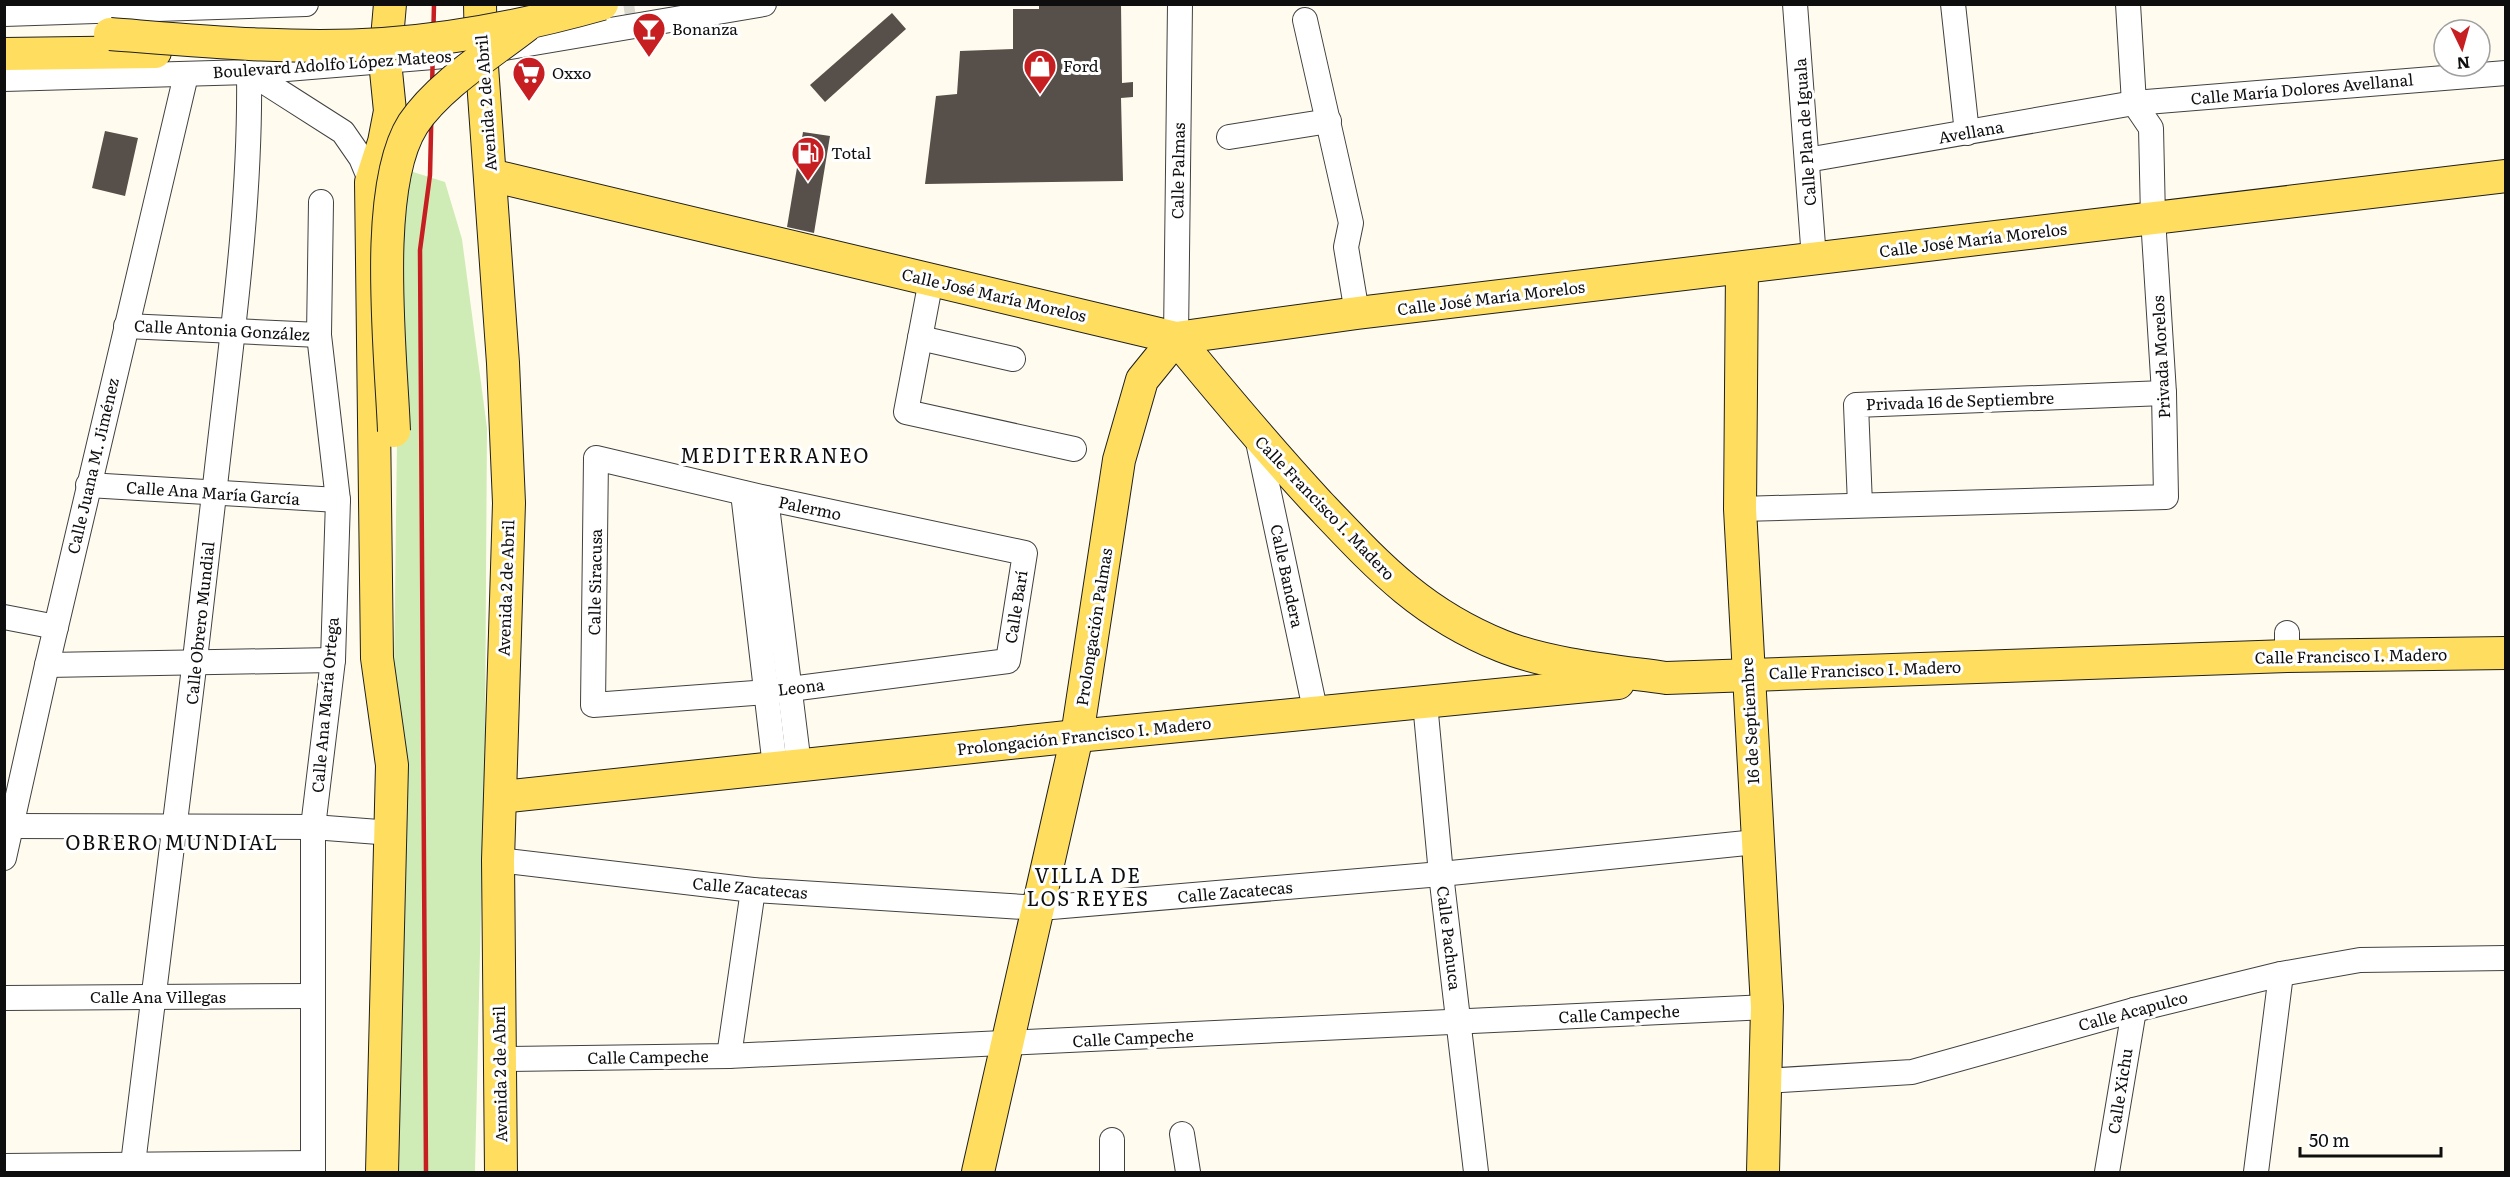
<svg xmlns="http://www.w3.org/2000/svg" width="2510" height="1177" font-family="Literata,serif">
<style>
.green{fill:#d0ecb6}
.building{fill:#574f4a}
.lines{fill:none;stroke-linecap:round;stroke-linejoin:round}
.major-tunnel{stroke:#dbd8cd;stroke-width:32;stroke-dasharray:32 16;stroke-linecap:butt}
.minor-casing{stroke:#414141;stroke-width:26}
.major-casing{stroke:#1f1f1f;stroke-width:34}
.minor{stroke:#fff;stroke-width:24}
.major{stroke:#ffdd5f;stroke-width:32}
.rail{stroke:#c61e21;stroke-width:4.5}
.major-bridge-casing{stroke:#1f1f1f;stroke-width:34;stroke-linecap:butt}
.major-bridge{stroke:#ffdd5f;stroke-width:32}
.labels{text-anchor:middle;stroke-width:6;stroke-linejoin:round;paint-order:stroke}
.poi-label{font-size:16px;fill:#0e0e0e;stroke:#fff;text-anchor:start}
.street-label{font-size:16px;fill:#0e0e0e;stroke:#fff}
.quarter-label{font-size:20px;letter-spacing:1.5px;fill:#0e0e0e;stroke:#fff}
</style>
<rect width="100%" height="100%" fill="#fffcef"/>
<!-- green -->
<polygon class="green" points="410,171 445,182 462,239 487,428 485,735 475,1172 396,1172 394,678 400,202"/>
<!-- building -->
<g class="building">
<polygon points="1039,4 1121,4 1122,83 1133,82 1133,97 1121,98 1123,181 925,184 936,96 957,94 960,51 1013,49 1013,9 1039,9"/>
<polygon points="892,13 906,29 825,102 810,85"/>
<polygon points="105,131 138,138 125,196 92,188"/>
<polygon points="803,132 830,136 814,233 787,227"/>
</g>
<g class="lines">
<!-- major-tunnel -->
<polyline class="major-tunnel" points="576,13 634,4"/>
<defs>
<g id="minor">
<polyline points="1795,4 1814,259"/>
<polyline points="1953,4 1967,133"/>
<polyline points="4,14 306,4"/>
<polyline points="1305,20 1351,223 1346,247 1357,313"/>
<polyline points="249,72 343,132 361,158 371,182"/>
<polyline points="4,79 249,72 433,57 481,52 764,4"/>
<polyline points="1229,137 1329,121"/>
<polyline points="1807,160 2134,103 2506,73"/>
<polyline points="931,280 906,412 1074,449"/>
<polyline points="126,326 319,335"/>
<polyline points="920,338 1013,359"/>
<polyline points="1176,338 1180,4"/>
<polyline points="1257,437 1316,714"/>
<polygon points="596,458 766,498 1025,553 1008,661 767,692 593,705"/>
<polyline points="88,485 338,500"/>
<polyline points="743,493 775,767"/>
<polyline points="766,498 799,765"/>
<polyline points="1860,505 1856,405 2164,393"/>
<polyline points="1740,509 2166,497 2164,393 2153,218 2151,128 2134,103 2128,4"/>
<polyline points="4,617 56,627"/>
<polyline points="2287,633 2287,656"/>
<polyline points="47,665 333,660"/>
<polyline points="1425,703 1441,874 1476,1172"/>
<polyline points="12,826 313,827 392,833"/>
<polyline points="4,858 47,665 186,75"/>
<polyline points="498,860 753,890 1040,908 1441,874 1756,842"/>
<polyline points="4,998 311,996"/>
<polyline points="729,1056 753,890"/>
<polyline points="500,1059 729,1056 1767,1007"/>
<polyline points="1764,1081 1912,1072 2134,1010 2281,974 2360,960 2506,958"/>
<polyline points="1182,1134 1188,1172"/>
<polyline points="1112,1140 1112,1172"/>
<polyline points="4,1166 313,1163"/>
<path d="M132 1172C161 941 190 709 216 477 231 342 251 207 249 72"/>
<polyline points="313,1172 313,827 333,660 338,500 319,335 321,202"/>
<polyline points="2107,1172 2134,1010"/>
<polyline points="2256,1172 2281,974"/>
</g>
<g id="major">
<polyline points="480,4 481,52 503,363 509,503 498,860 501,1172"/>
<polyline points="4,54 155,52"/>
<polyline points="490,175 1176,338 1357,313 2506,176"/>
<polyline points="1742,269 1740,509 1767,1007 1763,1172"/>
<path d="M1176 338C1222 394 1268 449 1318 503 1377 565 1420 613 1502 646 1549 665 1616 671 1666 678L2287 656 2506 653"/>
<polyline points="501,797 1077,736 1618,683"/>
<polyline points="382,1172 392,765 377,658 371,182 384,142 390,111 385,61 390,4"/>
<polyline points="978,1172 1077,736 1119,460 1142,380 1176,338"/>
</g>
</defs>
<!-- minor casing -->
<use href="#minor" class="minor-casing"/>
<!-- major casing -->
<use href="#major" class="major-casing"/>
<!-- minor -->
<use href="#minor" class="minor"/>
<!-- major -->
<use href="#major" class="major"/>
<!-- rail -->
<polyline class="rail" points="426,1172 420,250 430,175 434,4"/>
<defs>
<g id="major-bridge">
<path d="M110 34C200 41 292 50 383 44 457 39 531 24 602 4"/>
<path d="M394 431C391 354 372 188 413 124 438 86 491 53 527 25"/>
</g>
</defs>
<!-- major-bridge casing -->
<use href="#major-bridge" class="major-bridge-casing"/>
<!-- major-bridge -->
<use href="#major-bridge" class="major-bridge"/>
</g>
<!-- icons -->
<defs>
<symbol id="bar-pin" viewBox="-11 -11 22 30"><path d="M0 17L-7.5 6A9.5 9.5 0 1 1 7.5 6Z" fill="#c61e21" stroke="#fff"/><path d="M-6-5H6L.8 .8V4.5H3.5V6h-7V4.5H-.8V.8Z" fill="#fff"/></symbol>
<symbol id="shop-pin" viewBox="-11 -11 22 30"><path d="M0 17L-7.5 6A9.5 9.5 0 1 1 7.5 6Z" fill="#c61e21" stroke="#fff"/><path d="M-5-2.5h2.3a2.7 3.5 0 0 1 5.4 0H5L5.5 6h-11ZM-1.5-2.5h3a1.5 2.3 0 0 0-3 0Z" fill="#fff"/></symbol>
<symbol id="supermarket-pin" viewBox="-11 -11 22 30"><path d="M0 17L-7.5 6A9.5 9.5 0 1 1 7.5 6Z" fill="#c61e21" stroke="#fff"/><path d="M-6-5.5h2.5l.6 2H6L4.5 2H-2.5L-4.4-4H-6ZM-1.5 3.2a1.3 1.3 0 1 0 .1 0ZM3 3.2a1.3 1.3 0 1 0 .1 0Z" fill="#fff"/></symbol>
<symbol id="fuel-pin" viewBox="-11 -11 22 30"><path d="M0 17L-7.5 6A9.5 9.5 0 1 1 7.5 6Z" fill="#c61e21" stroke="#fff"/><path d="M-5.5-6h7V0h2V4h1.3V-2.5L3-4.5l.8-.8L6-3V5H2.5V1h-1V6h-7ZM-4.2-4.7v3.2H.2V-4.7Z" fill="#fff"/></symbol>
</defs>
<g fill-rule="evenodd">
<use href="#bar-pin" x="630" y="10" width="38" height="52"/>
<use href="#shop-pin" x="1021" y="47" width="38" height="52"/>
<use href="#supermarket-pin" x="510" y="54" width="38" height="52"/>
<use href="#fuel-pin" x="789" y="134" width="38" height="52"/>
</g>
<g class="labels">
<!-- poi labels -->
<g class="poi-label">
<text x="672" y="35">Bonanza</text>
<text x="1063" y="72">Ford</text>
<text x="552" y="79">Oxxo</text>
<text x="831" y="159">Total</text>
</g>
<!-- street labels -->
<g class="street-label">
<text transform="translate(332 64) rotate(-4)" y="6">Boulevard Adolfo López Mateos</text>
<text transform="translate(2302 89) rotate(-5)" y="6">Calle María Dolores Avellanal</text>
<text transform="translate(486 103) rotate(-94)" y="6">Avenida 2 de Abril</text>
<text transform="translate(1805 132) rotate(-94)" y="6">Calle Plan de Iguala</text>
<text transform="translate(1971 132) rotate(-10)" y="6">Avellana</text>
<text transform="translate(1178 171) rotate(-89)" y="6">Calle Palmas</text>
<text transform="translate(1973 240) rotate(-7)" y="6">Calle José María Morelos</text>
<text transform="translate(994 295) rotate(13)" y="6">Calle José María Morelos</text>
<text transform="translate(1491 298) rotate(-7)" y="6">Calle José María Morelos</text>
<text transform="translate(222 330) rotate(3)" y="6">Calle Antonia González</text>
<text transform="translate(2161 357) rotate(-93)" y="6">Privada Morelos</text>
<text transform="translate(1960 401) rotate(-2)" y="6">Privada 16 de Septiembre</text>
<text transform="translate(93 466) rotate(-77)" y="6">Calle Juana M. Jiménez</text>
<text transform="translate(213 493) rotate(4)" y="6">Calle Ana María García</text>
<text transform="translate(810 508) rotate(12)" y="6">Palermo</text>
<text transform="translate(1325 508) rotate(46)" y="6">Calle Francisco I. Madero</text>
<text transform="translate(1287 576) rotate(78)" y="6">Calle Bandera</text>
<text transform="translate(595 582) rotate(-89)" y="6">Calle Siracusa</text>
<text transform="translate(506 588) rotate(-88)" y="6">Avenida 2 de Abril</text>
<text transform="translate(1016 607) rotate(-81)" y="6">Calle Barí</text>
<text transform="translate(200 623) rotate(-84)" y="6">Calle Obrero Mundial</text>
<text transform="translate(1094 627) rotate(-81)" y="6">Prolongación Palmas</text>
<text transform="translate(2351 656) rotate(-1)" y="6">Calle Francisco I. Madero</text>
<text transform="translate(1865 670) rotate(-2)" y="6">Calle Francisco I. Madero</text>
<text transform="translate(801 687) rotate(-7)" y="6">Leona</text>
<text transform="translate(325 705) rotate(-85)" y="6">Calle Ana María Ortega</text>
<text transform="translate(1750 721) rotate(-93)" y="6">16 de Septiembre</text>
<text transform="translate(1084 736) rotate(-6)" y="6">Prolongación Francisco I. Madero</text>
<text transform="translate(750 888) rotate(5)" y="6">Calle Zacatecas</text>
<text transform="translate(1235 892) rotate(-5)" y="6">Calle Zacatecas</text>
<text transform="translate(1449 938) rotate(83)" y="6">Calle Pachuca</text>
<text x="158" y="1003">Calle Ana Villegas</text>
<text transform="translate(2133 1011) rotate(-15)" y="6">Calle Acapulco</text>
<text transform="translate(1619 1014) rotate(-3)" y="6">Calle Campeche</text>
<text transform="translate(1133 1038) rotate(-3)" y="6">Calle Campeche</text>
<text transform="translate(648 1057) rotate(-1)" y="6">Calle Campeche</text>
<text transform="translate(500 1074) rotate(-91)" y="6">Avenida 2 de Abril</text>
<text transform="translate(2120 1091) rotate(-81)" y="6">Calle Xichu</text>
</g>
<!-- quarter labels -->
<g class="quarter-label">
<text x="775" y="463">MEDITERRANEO</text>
<text x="172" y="850">OBRERO MUNDIAL</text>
<text x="1088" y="883">VILLA DE<tspan x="1088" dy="23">LOS REYES</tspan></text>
</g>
</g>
<!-- border -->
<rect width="2510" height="1177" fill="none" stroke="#0e0e0e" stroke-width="12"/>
<!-- north arrow -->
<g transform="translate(2462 48) rotate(175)"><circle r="28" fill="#ffffff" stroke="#9f9f9f" stroke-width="1.5"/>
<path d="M0-4.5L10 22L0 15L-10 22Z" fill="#c61e21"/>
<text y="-9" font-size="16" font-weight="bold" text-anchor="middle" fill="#0e0e0e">N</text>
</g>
<!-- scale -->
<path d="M2300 1147v9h141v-9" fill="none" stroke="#0e0e0e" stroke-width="3"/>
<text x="2309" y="1147" font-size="18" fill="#0e0e0e" stroke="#ffffff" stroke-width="4.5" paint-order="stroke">50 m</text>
</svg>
